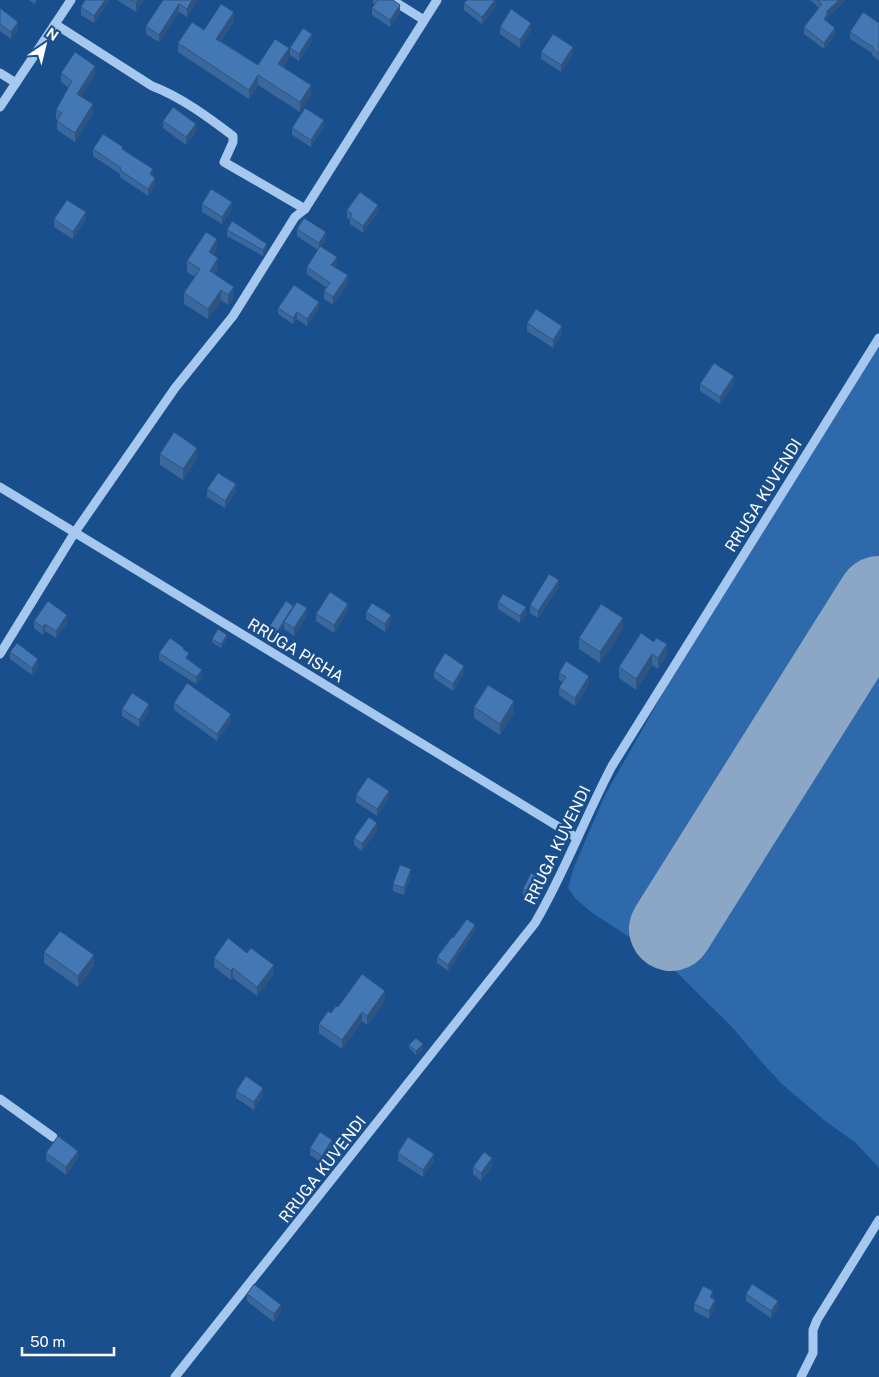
<svg xmlns="http://www.w3.org/2000/svg" width="879" height="1377" font-family="'Public Sans',sans-serif">
<style>
.green{fill:#2d69ab}
.lines{fill:none;stroke-linecap:round;stroke-linejoin:round}
.runway{stroke:#8ca7c6;stroke-width:84}
.minor{stroke:#a6c8ee;stroke-width:9}
.wall{fill:#3a679c}
.shaded-wall{fill:#2f547f}
.building{fill:#4378b5;stroke:#2f547f}
.labels{text-anchor:middle;stroke-width:5;stroke-linejoin:round;paint-order:stroke}
.street-label{font-size:16px;fill:#fff;stroke:#1a4f8d}
</style>
<rect width="100%" height="100%" fill="#1a4f8d"/>
<!-- green -->
<polygon class="green" points="879,347 879,1168 856,1143 825,1121 782,1084 766,1067 732,1027 664,960 591,912 575,898 568,888 574,867 605,795 662,695 713,609"/>
<g class="lines">
<!-- runway -->
<polyline class="runway" points="671,929 879,598"/>
<!-- minor -->
<g class="minor">
<polyline points="392,0 424,20"/>
<path d="M55 24 152 86C181 97 208 117 233 136V142L224 162 305 209"/>
<polyline points="0,73 16,83"/>
<polyline points="0,107 71,0"/>
<polyline points="0,487 577,838"/>
<polyline points="0,654 75,532 175,388 233,316 295,217 305,209 437,0"/>
<polyline points="0,1099 53,1137"/>
<path d="M175 1377 535 923C565 872 585 817 612 766L879 338"/>
<polyline points="801,1377 813,1353 813,1330 817,1320 879,1220"/>
</g>
</g>
<!-- wall -->
<g class="wall">
<polygon points="29,0 37,0 34,4"/>
<polygon points="109,0 94,23 81,15 81,7"/>
<polygon points="117,0 144,0 136,12"/>
<polygon points="163,0 197,0 187,17 179,12 159,42 146,34 146,26"/>
<polygon points="373,0 393,0 400,12 390,27 372,15 372,8 375,5 373,3"/>
<polygon points="496,0 496,6 482,24 464,10 464,3"/>
<polygon points="810,0 845,0 828,17 828,20 827,22 835,35 824,49 804,34 804,27 819,8"/>
<polygon points="0,9 18,29 11,39 0,31"/>
<polygon points="234,21 221,41 258,65 289,57 283,66 311,95 300,112 258,85 249,99 178,52 178,43 204,30"/>
<polygon points="879,23 879,61 872,55 872,53 850,39 850,32"/>
<polygon points="500,27 531,30 520,48 500,34"/>
<polygon points="312,41 299,61 290,55 290,48"/>
<polygon points="541,52 573,54 561,72 541,59"/>
<polygon points="61,73 95,75 81,96 93,113 75,142 57,130 57,121 58,120 56,119 56,110 69,88 61,82"/>
<polygon points="163,121 196,131 186,145 163,128"/>
<polygon points="324,127 311,147 292,135 292,128"/>
<polygon points="93,149 123,149 153,176 155,185 148,196 120,177 120,174 93,156"/>
<polygon points="202,204 232,209 222,224 202,212"/>
<polygon points="347,210 378,212 363,233 350,224 350,220 347,218"/>
<polygon points="54,219 86,219 73,239 54,227"/>
<polygon points="297,229 326,239 321,247 337,264 335,267 348,283 333,305 324,299 324,291 327,288 307,274 307,267 318,250 297,236"/>
<polygon points="227,230 267,250 263,256 227,236"/>
<polygon points="217,250 213,255 218,269 215,274 234,297 228,305 221,300 208,319 184,304 184,293 195,277 187,272 187,261"/>
<polygon points="278,308 319,308 307,326 297,319 293,324 278,314"/>
<polygon points="527,323 562,334 553,348 527,331"/>
<polygon points="700,384 734,384 720,404 700,391"/>
<polygon points="160,454 197,459 183,480 160,465"/>
<polygon points="207,489 236,492 225,508 207,497"/>
<polygon points="559,587 538,618 530,613 530,605"/>
<polygon points="286,601 307,615 294,636 284,629 284,625 277,636 269,631 269,627"/>
<polygon points="498,602 526,615 520,623 498,609"/>
<polygon points="348,611 334,633 316,621 316,614"/>
<polygon points="366,612 391,622 385,632 366,619"/>
<polygon points="34,621 67,623 56,638 45,631 43,635 34,628"/>
<polygon points="623,629 600,663 579,649 579,638"/>
<polygon points="641,633 667,655 658,669 652,665 636,690 619,678 619,667"/>
<polygon points="227,638 221,648 212,642 212,639"/>
<polygon points="184,650 188,660 202,677 196,684 159,660 159,653"/>
<polygon points="10,652 38,666 32,675 10,659"/>
<polygon points="434,671 464,673 453,691 434,678"/>
<polygon points="559,673 589,684 575,706 559,695 559,688 563,682 559,680"/>
<polygon points="174,703 231,721 217,741 174,710"/>
<polygon points="474,707 514,712 500,735 474,718"/>
<polygon points="122,709 149,712 139,727 122,716"/>
<polygon points="356,795 389,798 377,816 356,802"/>
<polygon points="377,830 362,851 354,845 354,838"/>
<polygon points="411,877 404,895 393,891 393,884"/>
<polygon points="540,886 532,901 523,896 523,889"/>
<polygon points="475,931 448,971 437,963 437,957 453,938"/>
<polygon points="44,952 94,966 78,987 44,963"/>
<polygon points="214,958 274,974 257,996 233,978 231,980 214,967"/>
<polygon points="385,1001 367,1025 362,1021 342,1049 319,1033 319,1024 338,1007"/>
<polygon points="409,1045 423,1048 416,1055 409,1048"/>
<polygon points="236,1091 263,1095 254,1110 236,1098"/>
<polygon points="310,1148 332,1148 322,1163 310,1155"/>
<polygon points="46,1153 78,1158 66,1175 46,1160"/>
<polygon points="398,1153 434,1161 423,1177 398,1161"/>
<polygon points="492,1166 481,1181 473,1174 473,1167"/>
<polygon points="247,1294 281,1312 274,1322 247,1301"/>
<polygon points="746,1294 778,1308 771,1318 746,1301"/>
<polygon points="713,1298 715,1307 709,1319 694,1311 694,1304"/>
</g>
<!-- shaded-wall -->
<g class="shaded-wall">
<polygon points="105,0 109,1 94,23 94,16"/>
<polygon points="138,0 144,0 136,12 136,3"/>
<polygon points="192,0 197,0 187,17 187,9"/>
<polygon points="495,0 496,0 496,6 482,24 482,17"/>
<polygon points="839,0 845,0 828,17 828,20 824,26 824,19 826,12"/>
<polygon points="179,4 179,12 159,42 159,35"/>
<polygon points="400,5 400,12 390,27 390,20"/>
<polygon points="234,12 234,21 216,48 216,39"/>
<polygon points="18,22 18,29 11,39 11,32"/>
<polygon points="531,23 531,30 520,48 520,40"/>
<polygon points="835,28 835,35 824,49 824,43"/>
<polygon points="312,34 312,41 299,61 299,54"/>
<polygon points="573,47 573,54 561,72 561,65"/>
<polygon points="289,48 289,57 278,73 278,64"/>
<polygon points="95,66 95,75 77,103 77,94"/>
<polygon points="258,75 258,85 249,99 249,90"/>
<polygon points="311,85 311,95 300,112 300,102"/>
<polygon points="93,104 93,113 75,142 75,133"/>
<polygon points="324,120 324,127 311,147 311,140"/>
<polygon points="196,124 196,131 186,145 186,137"/>
<polygon points="153,169 153,176 150,174"/>
<polygon points="155,178 155,185 148,196 148,189"/>
<polygon points="232,202 232,209 222,224 222,217"/>
<polygon points="378,205 378,212 363,233 363,226"/>
<polygon points="86,212 86,219 73,239 73,232"/>
<polygon points="326,232 326,239 319,250 319,243"/>
<polygon points="217,239 217,250 209,262 209,252"/>
<polygon points="267,244 267,250 263,256 263,250"/>
<polygon points="337,257 337,264 331,272 331,265"/>
<polygon points="218,258 218,269 210,282 210,271"/>
<polygon points="348,275 348,283 333,305 333,297"/>
<polygon points="234,287 234,297 228,305 228,295"/>
<polygon points="221,290 221,300 208,319 208,309"/>
<polygon points="319,302 319,308 307,326 307,319"/>
<polygon points="297,312 297,319 293,324 293,318"/>
<polygon points="562,326 562,334 553,348 553,340"/>
<polygon points="734,376 734,384 720,404 720,397"/>
<polygon points="197,448 197,459 183,480 183,469"/>
<polygon points="236,484 236,492 225,508 225,501"/>
<polygon points="559,580 559,587 538,618 538,611"/>
<polygon points="348,604 348,611 334,633 334,625"/>
<polygon points="526,607 526,615 520,623 520,616"/>
<polygon points="307,608 307,615 294,636 294,628"/>
<polygon points="67,615 67,623 56,638 56,631"/>
<polygon points="391,615 391,622 385,632 385,624"/>
<polygon points="623,618 623,629 600,663 600,652"/>
<polygon points="284,622 284,625 277,636 277,632"/>
<polygon points="45,624 45,631 43,635 43,627"/>
<polygon points="227,635 227,638 221,648 221,644"/>
<polygon points="667,644 667,655 658,669 658,658"/>
<polygon points="652,654 652,665 636,690 636,679"/>
<polygon points="38,659 38,666 32,675 32,668"/>
<polygon points="464,666 464,673 453,691 453,684"/>
<polygon points="202,670 202,677 196,684 196,677"/>
<polygon points="589,676 589,684 575,706 575,698"/>
<polygon points="514,701 514,712 500,735 500,724"/>
<polygon points="149,704 149,712 139,727 139,720"/>
<polygon points="231,714 231,721 217,741 217,734"/>
<polygon points="389,791 389,798 377,816 377,809"/>
<polygon points="377,823 377,830 362,851 362,844"/>
<polygon points="411,869 411,877 404,895 404,888"/>
<polygon points="540,879 540,886 532,901 532,894"/>
<polygon points="475,925 475,931 448,971 448,965"/>
<polygon points="94,955 94,966 78,987 78,976"/>
<polygon points="274,965 274,974 257,996 257,987"/>
<polygon points="233,968 233,978 231,980 231,971"/>
<polygon points="385,991 385,1001 367,1025 367,1016"/>
<polygon points="362,1012 362,1021 342,1049 342,1040"/>
<polygon points="423,1044 423,1048 416,1055 416,1051"/>
<polygon points="263,1088 263,1095 254,1110 254,1102"/>
<polygon points="332,1140 332,1148 322,1163 322,1156"/>
<polygon points="78,1151 78,1158 66,1175 66,1167"/>
<polygon points="434,1154 434,1161 423,1177 423,1170"/>
<polygon points="492,1158 492,1166 481,1181 481,1173"/>
<polygon points="713,1291 713,1298 710,1305 710,1297"/>
<polygon points="715,1300 715,1307 709,1319 709,1311"/>
<polygon points="778,1301 778,1308 771,1318 771,1311"/>
<polygon points="281,1305 281,1312 274,1322 274,1314"/>
</g>
<!-- building -->
<g class="building">
<polygon points="85,0 105,0 94,16 81,7"/>
<polygon points="131,0 138,0 136,3"/>
<polygon points="163,0 192,0 187,9 179,4 159,35 146,26"/>
<polygon points="378,0 393,0 400,5 390,20 372,8"/>
<polygon points="467,0 495,0 482,17 464,3"/>
<polygon points="817,0 839,0 826,12 828,13 824,19 835,28 824,43 804,27 822,4"/>
<polygon points="221,4 234,12 216,39 258,65 275,39 289,48 278,64 311,85 300,102 258,75 249,90 178,43 192,22 204,30"/>
<polygon points="0,8 18,22 11,32 0,24"/>
<polygon points="511,9 531,23 520,40 500,27"/>
<polygon points="863,12 879,23 879,54 872,48 873,47 850,32"/>
<polygon points="303,28 312,34 299,54 290,48"/>
<polygon points="553,34 573,47 561,65 541,52"/>
<polygon points="75,52 95,66 77,94 93,104 75,133 57,121 62,113 56,110 72,81 61,73"/>
<polygon points="173,107 196,124 186,137 163,121"/>
<polygon points="305,108 324,120 311,140 292,128"/>
<polygon points="103,134 123,147 122,149 153,169 150,174 155,178 148,189 120,170 121,168 93,149"/>
<polygon points="211,189 232,202 222,217 202,204"/>
<polygon points="360,192 378,205 363,226 350,217 352,214 347,210"/>
<polygon points="67,200 86,212 73,232 54,219"/>
<polygon points="304,218 326,232 319,243 297,229"/>
<polygon points="232,221 267,244 263,250 227,230"/>
<polygon points="206,232 217,239 209,252 218,258 210,271 234,287 228,295 221,290 208,309 184,293 200,269 187,261"/>
<polygon points="320,246 337,257 331,265 348,275 333,297 324,291 330,283 307,267"/>
<polygon points="294,285 319,302 307,319 297,312 293,318 278,308"/>
<polygon points="536,309 562,326 553,340 527,323"/>
<polygon points="714,363 734,376 720,397 700,384"/>
<polygon points="174,432 197,448 183,469 160,454"/>
<polygon points="218,473 236,484 225,501 207,489"/>
<polygon points="549,574 559,580 538,611 530,605"/>
<polygon points="330,592 348,604 334,625 316,614"/>
<polygon points="503,594 526,607 520,616 498,602"/>
<polygon points="48,601 67,615 56,631 45,624 43,627 34,621"/>
<polygon points="286,601 293,606 277,632 269,627"/>
<polygon points="297,602 307,608 294,628 284,622"/>
<polygon points="372,603 391,615 385,624 366,612"/>
<polygon points="601,604 623,618 600,652 579,638"/>
<polygon points="218,629 227,635 221,644 212,639"/>
<polygon points="641,633 654,642 656,638 667,644 658,658 652,654 636,679 619,667"/>
<polygon points="170,638 184,648 183,649 189,653 186,658 202,670 196,677 159,653"/>
<polygon points="17,643 38,659 32,668 10,652"/>
<polygon points="445,653 464,666 453,684 434,671"/>
<polygon points="566,661 589,676 575,698 559,688 566,677 559,673"/>
<polygon points="187,683 231,714 217,734 174,703"/>
<polygon points="488,685 514,701 500,724 474,707"/>
<polygon points="132,693 149,704 139,720 122,709"/>
<polygon points="368,777 389,791 377,809 356,795"/>
<polygon points="369,817 377,823 362,844 354,838"/>
<polygon points="400,865 411,869 404,888 393,884"/>
<polygon points="531,873 540,879 532,894 523,889"/>
<polygon points="467,919 475,925 448,965 437,957 452,937 453,938"/>
<polygon points="60,931 94,955 78,976 44,952"/>
<polygon points="228,938 247,953 251,948 274,965 257,987 233,968 231,971 214,958"/>
<polygon points="362,974 385,991 367,1016 362,1012 342,1040 319,1024 328,1011 331,1013 336,1006 338,1007"/>
<polygon points="416,1038 423,1044 416,1051 409,1045"/>
<polygon points="246,1076 263,1088 254,1102 236,1091"/>
<polygon points="320,1132 332,1140 322,1156 310,1148"/>
<polygon points="58,1136 78,1151 66,1167 46,1153"/>
<polygon points="408,1137 434,1154 423,1170 398,1153"/>
<polygon points="484,1152 492,1158 481,1173 473,1167"/>
<polygon points="254,1284 281,1305 274,1314 247,1294"/>
<polygon points="752,1284 778,1301 771,1311 746,1294"/>
<polygon points="703,1286 713,1291 710,1297 715,1300 709,1311 694,1304"/>
</g>
<g class="labels">
<!-- street labels -->
<g class="street-label">
<text transform="translate(763 495) rotate(-58)" y="6">RRUGA KUVENDI</text>
<text transform="translate(296 650) rotate(31)" y="6">RRUGA PISHA</text>
<text transform="translate(557 845) rotate(-64)" y="6">RRUGA KUVENDI</text>
<text transform="translate(322 1169) rotate(-52)" y="6">RRUGA KUVENDI</text>
</g>
</g>
<!-- north arrow -->
<g transform="translate(45 45) rotate(35)" stroke="#1a4f8d" stroke-width="4" paint-order="stroke">
<path d="M0-4L9 19L0 12L-9 19Z" fill="#ffffff"/>
<text y="-8" font-size="14" font-weight="bold" text-anchor="middle" fill="#ffffff">N</text>
</g>
<!-- scale -->
<path d="M22 1347v8h92v-8" fill="none" stroke="#ffffff" stroke-width="2.5"/>
<text x="30" y="1347" font-size="15" fill="#ffffff" stroke="#1a4f8d" stroke-width="4" paint-order="stroke">50 m</text>
</svg>
